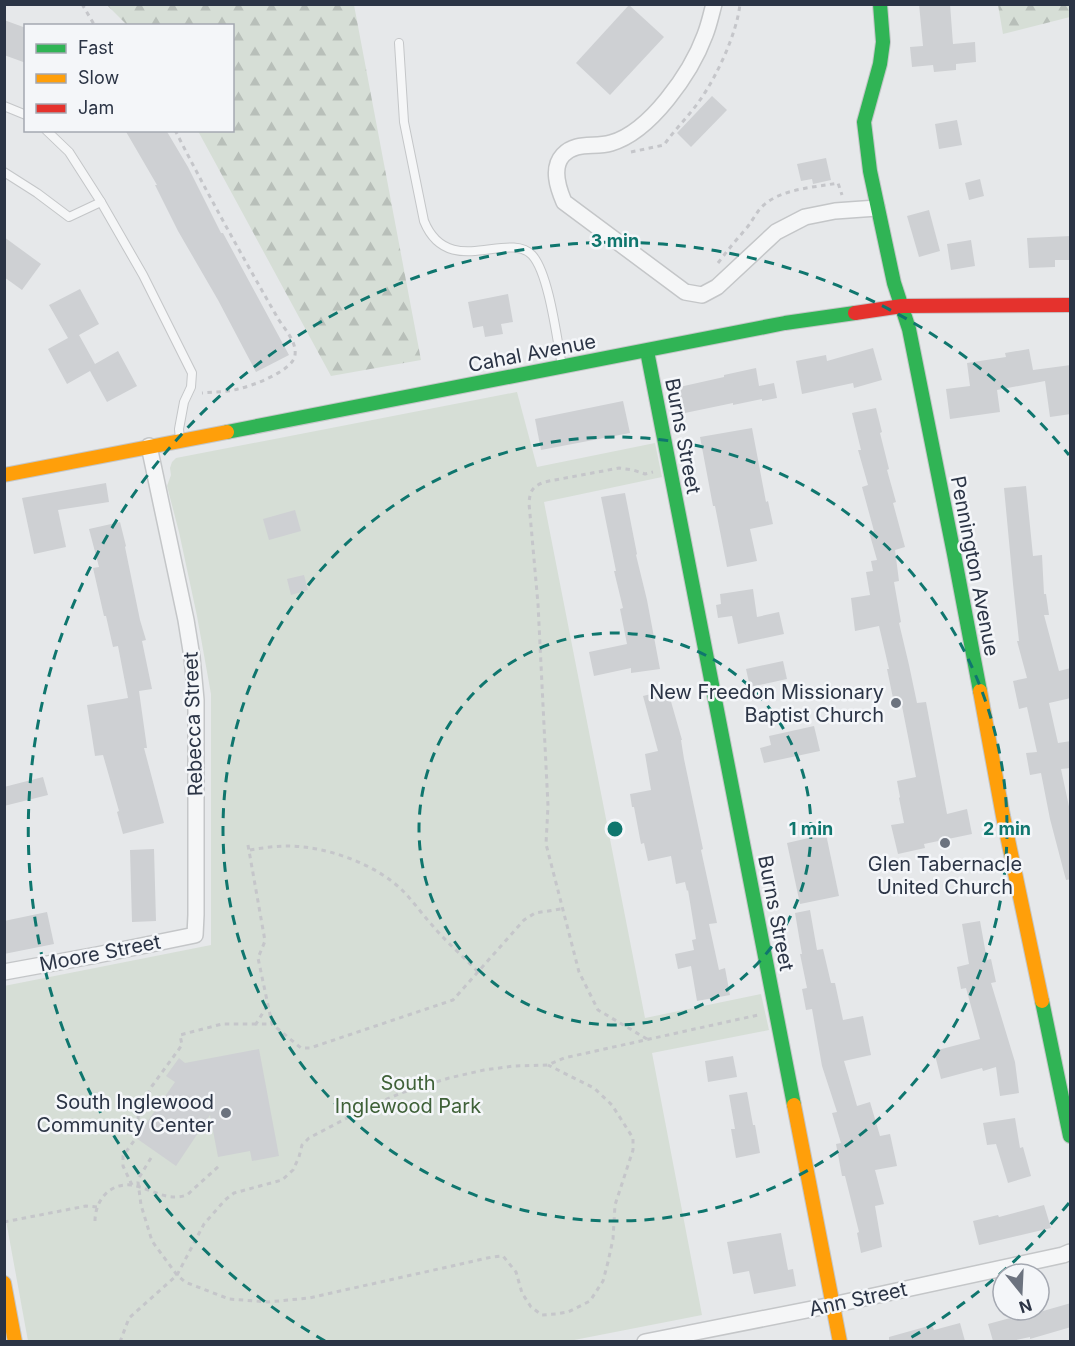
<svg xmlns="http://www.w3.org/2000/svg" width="1075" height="1346" font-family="Inter,sans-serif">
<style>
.forest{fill:url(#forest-firs)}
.park{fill:#d6ded6}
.building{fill:#ced0d3}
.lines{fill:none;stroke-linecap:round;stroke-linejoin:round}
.lane-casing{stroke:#c4c6c8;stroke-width:10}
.street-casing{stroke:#c4c6c8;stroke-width:18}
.fast-casing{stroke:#c4c6c8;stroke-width:16}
.slow-casing{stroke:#c4c6c8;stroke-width:16}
.jam-casing{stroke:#c4c6c8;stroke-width:16}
.path{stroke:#c5c6ca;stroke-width:3;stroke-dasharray:4.5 4.5;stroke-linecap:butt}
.lane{stroke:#f5f6f7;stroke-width:8}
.street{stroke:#f5f6f7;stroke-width:15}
.fast{stroke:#30b455;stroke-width:14}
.slow{stroke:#ff9f0a;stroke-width:14}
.jam{stroke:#e5322d;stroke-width:14}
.ring{fill:none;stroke:#0f766e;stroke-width:3;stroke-dasharray:10 8}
.poi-dot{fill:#6c737f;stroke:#f4f6f9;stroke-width:2}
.labels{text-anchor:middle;stroke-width:5;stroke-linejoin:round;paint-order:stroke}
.street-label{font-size:20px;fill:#2b3445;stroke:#f4f6f9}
.poi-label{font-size:20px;fill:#2b3445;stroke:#f4f6f9;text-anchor:end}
.park-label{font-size:20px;fill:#3f6138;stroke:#f4f6f9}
.centre{fill:#0f766e;stroke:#f4f6f9;stroke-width:3}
.ring-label{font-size:18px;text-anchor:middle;font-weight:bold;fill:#0f766e;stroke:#f4f6f9;stroke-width:5;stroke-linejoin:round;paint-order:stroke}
</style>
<defs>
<pattern id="forest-firs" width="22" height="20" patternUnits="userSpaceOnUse" patternTransform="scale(1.5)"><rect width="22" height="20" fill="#d6ded6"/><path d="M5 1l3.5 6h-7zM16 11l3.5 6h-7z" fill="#b8bfb9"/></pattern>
</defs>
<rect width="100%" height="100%" fill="#e6e8ea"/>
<!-- forest -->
<g class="forest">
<polygon points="107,5 354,5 421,360 331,376 198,131 232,130 232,26 127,25"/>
<polygon points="998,5 1070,5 1070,17 1003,34"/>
</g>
<!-- park -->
<polygon class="park" points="517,392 537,467 655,443 662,477 544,502 645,1018 761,994 769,1030 652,1053 702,1315 564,1342 28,1341 5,1215 4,986 211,945 211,694 197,616 179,532 167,486 171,475 170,468 172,462 176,458"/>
<!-- building -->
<g class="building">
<polygon points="919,4 950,4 953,44 975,42 976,62 956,64 956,70 934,72 933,65 912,67 910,47 923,46"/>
<polygon points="629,5 664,37 610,95 576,63"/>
<polygon points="4,20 26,28 26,63 4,55"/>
<polygon points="712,96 727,110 691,147 677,133"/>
<polygon points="957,120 962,145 939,149 935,124"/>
<polygon points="125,130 166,130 188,167 221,233 223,233 289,355 256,372 218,300 178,231 155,185 157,185"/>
<polygon points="826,158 831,180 813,184 812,179 801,181 797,164"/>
<polygon points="980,179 984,196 969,200 965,183"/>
<polygon points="929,210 940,251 919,257 907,216"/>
<polygon points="1071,236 1071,260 1055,260 1055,267 1029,268 1027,238"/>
<polygon points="4,237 41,264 22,290 4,277"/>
<polygon points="971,240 975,266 951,270 947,244"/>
<polygon points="80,289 99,324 79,335 95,364 118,351 137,386 107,402 90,371 67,384 48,349 68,338 49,305"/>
<polygon points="508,294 513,322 501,324 503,334 485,337 483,326 473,328 468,302"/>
<polygon points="873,348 882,380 854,388 853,383 802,394 796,361 826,355 827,361"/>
<polygon points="1029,349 1033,370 1071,365 1071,414 1050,417 1045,381 997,390 1000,412 950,419 946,389 970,386 967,363 1006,357 1005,353"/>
<polygon points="756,368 759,386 774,383 777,398 762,401 762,399 733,405 733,403 680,414 675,388 724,377 724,375"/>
<polygon points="623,401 630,433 541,450 535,419"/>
<polygon points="876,408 882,432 880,433 889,469 887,470 896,502 893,503 905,547 895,550 899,581 894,582 901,622 899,623 909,665 917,703 926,702 947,814 967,809 972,834 924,844 925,848 898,854 891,825 904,823 899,798 900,797 897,781 916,777 901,701 894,703 887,669 889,669 879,626 855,631 851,598 870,595 866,572 873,571 871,561 877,560 869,532 874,531 862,487 868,485 858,450 861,450 852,413"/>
<polygon points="752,428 766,502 768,501 773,524 750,529 757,561 727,567 715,506 713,506 700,437"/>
<polygon points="106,483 109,502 58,510 66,547 34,554 22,498"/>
<polygon points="1026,486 1033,556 1042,555 1044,594 1046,594 1049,615 1044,615 1059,671 1071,668 1071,698 1049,703 1058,743 1071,741 1071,768 1061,769 1071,816 1071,879 1066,880 1050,819 1041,773 1030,775 1026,753 1037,752 1027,707 1019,709 1013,681 1027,678 1017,641 1019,641 1013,584 1004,488"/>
<polygon points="625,493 637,554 636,555 647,600 660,669 631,673 631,668 594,676 589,652 627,644 620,609 623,608 614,571 616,571 601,497"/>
<polygon points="295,510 301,531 269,540 263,519"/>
<polygon points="120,522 126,546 125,547 140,620 146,640 142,641 152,689 139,691 147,748 144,748 164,823 123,834 117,812 119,811 103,755 95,756 87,705 128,698 118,646 113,647 106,616 104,616 93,568 99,567 89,529"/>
<polygon points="304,575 308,590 291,595 287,579"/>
<polygon points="753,589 757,617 779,612 784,634 738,644 732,616 718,618 716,605 721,604 720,594"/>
<polygon points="783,661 787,679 750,687 746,669"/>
<polygon points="663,691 668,691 682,740 681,740 684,759 703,849 701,850 717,923 709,924 719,970 725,968 730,995 697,1001 691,966 678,969 675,954 694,950 692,940 696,939 688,890 687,891 685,882 676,884 671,856 648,861 644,843 641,844 634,807 632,807 630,794 651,790 645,754 658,751 643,696"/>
<polygon points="814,726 820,751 764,763 760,748 771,745 769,736"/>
<polygon points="43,777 48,795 4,806 4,787"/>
<polygon points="826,834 839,896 800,904 787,843"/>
<polygon points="154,849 156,921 132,922 130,850"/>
<polygon points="810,910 817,950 823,949 831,983 835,983 843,1020 863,1016 871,1055 844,1061 857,1106 870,1102 880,1136 890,1134 897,1166 875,1170 884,1204 875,1206 882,1247 861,1253 857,1233 859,1232 845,1176 842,1176 836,1144 841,1143 832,1113 837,1112 822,1066 812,1009 806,1010 802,989 807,988 800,954 802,954 795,913"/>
<polygon points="47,912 54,944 4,954 4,921"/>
<polygon points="980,921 987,960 991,959 996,982 991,983 1015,1062 1019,1093 1000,1096 996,1067 983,1071 982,1068 941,1079 934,1051 980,1039 966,988 961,989 957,967 969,964 962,924"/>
<polygon points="259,1049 279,1156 252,1161 250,1151 218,1157 210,1115 176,1166 136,1138 175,1082 166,1076 179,1058 185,1063"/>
<polygon points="733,1056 737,1077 708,1082 705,1061"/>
<polygon points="747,1092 753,1125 755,1125 760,1153 736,1158 731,1129 735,1129 729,1095"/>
<polygon points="1015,1118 1020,1148 1023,1147 1031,1176 1008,1183 996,1144 987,1145 983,1123"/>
<polygon points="1044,1205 1051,1228 979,1245 973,1221 998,1215 999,1217"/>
<polygon points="781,1233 788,1270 793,1269 796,1286 754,1294 749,1271 733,1274 727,1242"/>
<polygon points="1071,1303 1071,1327 1030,1339 1030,1337 1012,1341 993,1341 988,1324 1014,1317 1015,1319"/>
<polygon points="960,1323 965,1341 889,1341 889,1337 932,1325 934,1330"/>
</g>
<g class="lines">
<defs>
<g id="lane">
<path d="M399 43 404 122 424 221C448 280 508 230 532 255 549 273 557 340 562 366"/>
<polyline points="4,106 26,115"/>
<polyline points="46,130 69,152 101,202 143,275 192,373 191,387 184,402 179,429 180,439"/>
<polyline points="4,172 37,193 69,217 101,202"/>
</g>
<g id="street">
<path d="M714 4C711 15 709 25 705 35 691 73 650 132 611 143 594 148 576 141 563 155 551 168 558 188 564 202L685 292 702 295 717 287 776 232 805 217 835 211 877 208"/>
<polyline points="4,972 97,955 195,935 196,915 196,700 192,657 186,620 149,446"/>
<polyline points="645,1342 832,1305 1063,1255 1070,1252"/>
</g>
<g id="fast">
<polyline points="880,4 883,42 880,64 864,122 870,171 894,283 909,329 954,554 980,691"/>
<polyline points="647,351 794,1105"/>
<polyline points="227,432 785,323 855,313"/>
<polyline points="1042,1001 1070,1136"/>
</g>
<g id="slow">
<polyline points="4,475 227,432"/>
<polyline points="980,691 1003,816 1042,1001"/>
<polyline points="794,1105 840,1342"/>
<polyline points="4,1283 15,1342"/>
</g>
<polyline id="jam" points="855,313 902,306 1070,305"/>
</defs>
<!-- lane casing -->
<use href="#lane" class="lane-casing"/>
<!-- street casing -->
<use href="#street" class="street-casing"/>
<!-- fast casing -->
<use href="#fast" class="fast-casing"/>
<!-- slow casing -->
<use href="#slow" class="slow-casing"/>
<!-- jam casing -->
<use href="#jam" class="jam-casing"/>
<!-- path -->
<g class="path">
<polyline points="82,4 95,26"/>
<path d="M175 130C207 193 241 254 276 315 282 327 297 340 295 355 293 371 252 386 238 389 227 392 214 392 202 393"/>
<path d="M631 152 664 145C675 129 689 116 700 100 717 76 737 33 740 4"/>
<path d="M718 263C727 251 736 240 745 230 756 217 757 207 774 198 793 188 817 187 838 183L842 195"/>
<polyline points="248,845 265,941 258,958 272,1024 301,1048 310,1048 453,1000 524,920 535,913 561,909"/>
<path d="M250 850C262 848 275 846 287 846 325 846 374 863 402 890 413 901 422 914 432 925 446 942 463 956 478 972"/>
<polyline points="267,1006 256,1024 272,1024"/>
<path d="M647 1039 598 1010 579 972 546 844 548 806 538 604 529 503C530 491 532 487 544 482L619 468 633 470 645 474 653 472"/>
<polyline points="151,1158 140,1176 138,1182 141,1205 152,1241 177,1275 185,1282 229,1299 268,1302 309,1298 492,1257 503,1256 516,1272 522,1293 531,1307 542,1315 556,1314 568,1312 590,1301 603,1281 608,1262 613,1239 615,1205 633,1150 633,1138 612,1105 594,1088 548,1065"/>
<polyline points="132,1185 123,1166 123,1156 136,1138 139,1109 152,1086 182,1045 180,1035 222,1024 256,1024"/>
<path d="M95 1221C95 1201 109 1183 131 1185 151 1188 165 1202 187 1195L220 1165"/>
<polyline points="4,1222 86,1206 97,1207"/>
<polyline points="120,1342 129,1318 177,1275 204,1224 225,1200 234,1193 282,1180 293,1170 299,1157 302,1145 309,1138 366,1108 401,1093 449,1078 484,1070 514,1066 548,1065 564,1058 758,1015"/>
</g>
<!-- lane -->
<use href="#lane" class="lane"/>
<!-- street -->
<use href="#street" class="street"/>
<!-- fast -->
<use href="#fast" class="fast"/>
<!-- slow -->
<use href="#slow" class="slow"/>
<!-- jam -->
<use href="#jam" class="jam"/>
</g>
<!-- distance rings -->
<g class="ring">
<circle cx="615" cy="829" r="196"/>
<circle cx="615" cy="829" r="392"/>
<path d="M1069 1203A588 588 0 0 1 905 1341M325 1341A588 588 0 1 1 1069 455"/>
</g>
<!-- markers -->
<g class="poi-dot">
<circle cx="896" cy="703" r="6"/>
<circle cx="945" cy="843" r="6"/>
<circle cx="226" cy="1113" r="6"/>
</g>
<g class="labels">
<!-- street labels -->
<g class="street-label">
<text transform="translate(532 353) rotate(-11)" y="7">Cahal Avenue</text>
<text transform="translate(683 436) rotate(79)" y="7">Burns Street</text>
<text transform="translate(975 566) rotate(79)" y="7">Pennington Avenue</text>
<text transform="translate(193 724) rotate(-92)" y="7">Rebecca Street</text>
<text transform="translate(776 913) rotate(79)" y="7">Burns Street</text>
<text transform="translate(100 953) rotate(-11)" y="7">Moore Street</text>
<text transform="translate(858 1299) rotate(-12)" y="7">Ann Street</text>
</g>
<!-- poi labels -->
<g class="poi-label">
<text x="884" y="699">New Freedon Missionary<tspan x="884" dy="23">Baptist Church</tspan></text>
<text x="945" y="871" text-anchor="middle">Glen Tabernacle<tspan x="945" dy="23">United Church</tspan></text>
<text x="214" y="1109">South Inglewood<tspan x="214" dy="23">Community Center</tspan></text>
</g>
<!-- park labels -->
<g class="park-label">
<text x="408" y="1090">South<tspan x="408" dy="23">Inglewood Park</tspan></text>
</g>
</g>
<circle cx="615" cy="829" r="9" class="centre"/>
<g class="ring-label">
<text x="615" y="247">3 min</text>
<text x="811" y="835">1 min</text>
<text x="1007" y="835">2 min</text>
</g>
<!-- border -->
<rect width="1075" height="1346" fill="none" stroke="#2b3445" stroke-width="12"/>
<!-- legend -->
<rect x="24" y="24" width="210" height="108" fill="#f4f6f9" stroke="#a4a8b1" stroke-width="1.5"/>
<rect x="36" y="44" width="30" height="9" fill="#30b455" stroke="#a4a8b1" stroke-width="1.5"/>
<text x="78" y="54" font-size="18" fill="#2b3445">Fast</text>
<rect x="36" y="74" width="30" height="9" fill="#ff9f0a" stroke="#a4a8b1" stroke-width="1.5"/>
<text x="78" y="84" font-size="18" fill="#2b3445">Slow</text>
<rect x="36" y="104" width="30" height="9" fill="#e5322d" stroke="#a4a8b1" stroke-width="1.5"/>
<text x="78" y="114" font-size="18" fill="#2b3445">Jam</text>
<!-- north arrow -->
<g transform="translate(1021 1292) rotate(162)"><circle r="28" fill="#f4f6f9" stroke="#a4a8b1" stroke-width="1.5"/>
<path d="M0-4.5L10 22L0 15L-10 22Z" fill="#6c737f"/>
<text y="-9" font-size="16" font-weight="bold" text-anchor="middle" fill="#2b3445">N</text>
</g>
</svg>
